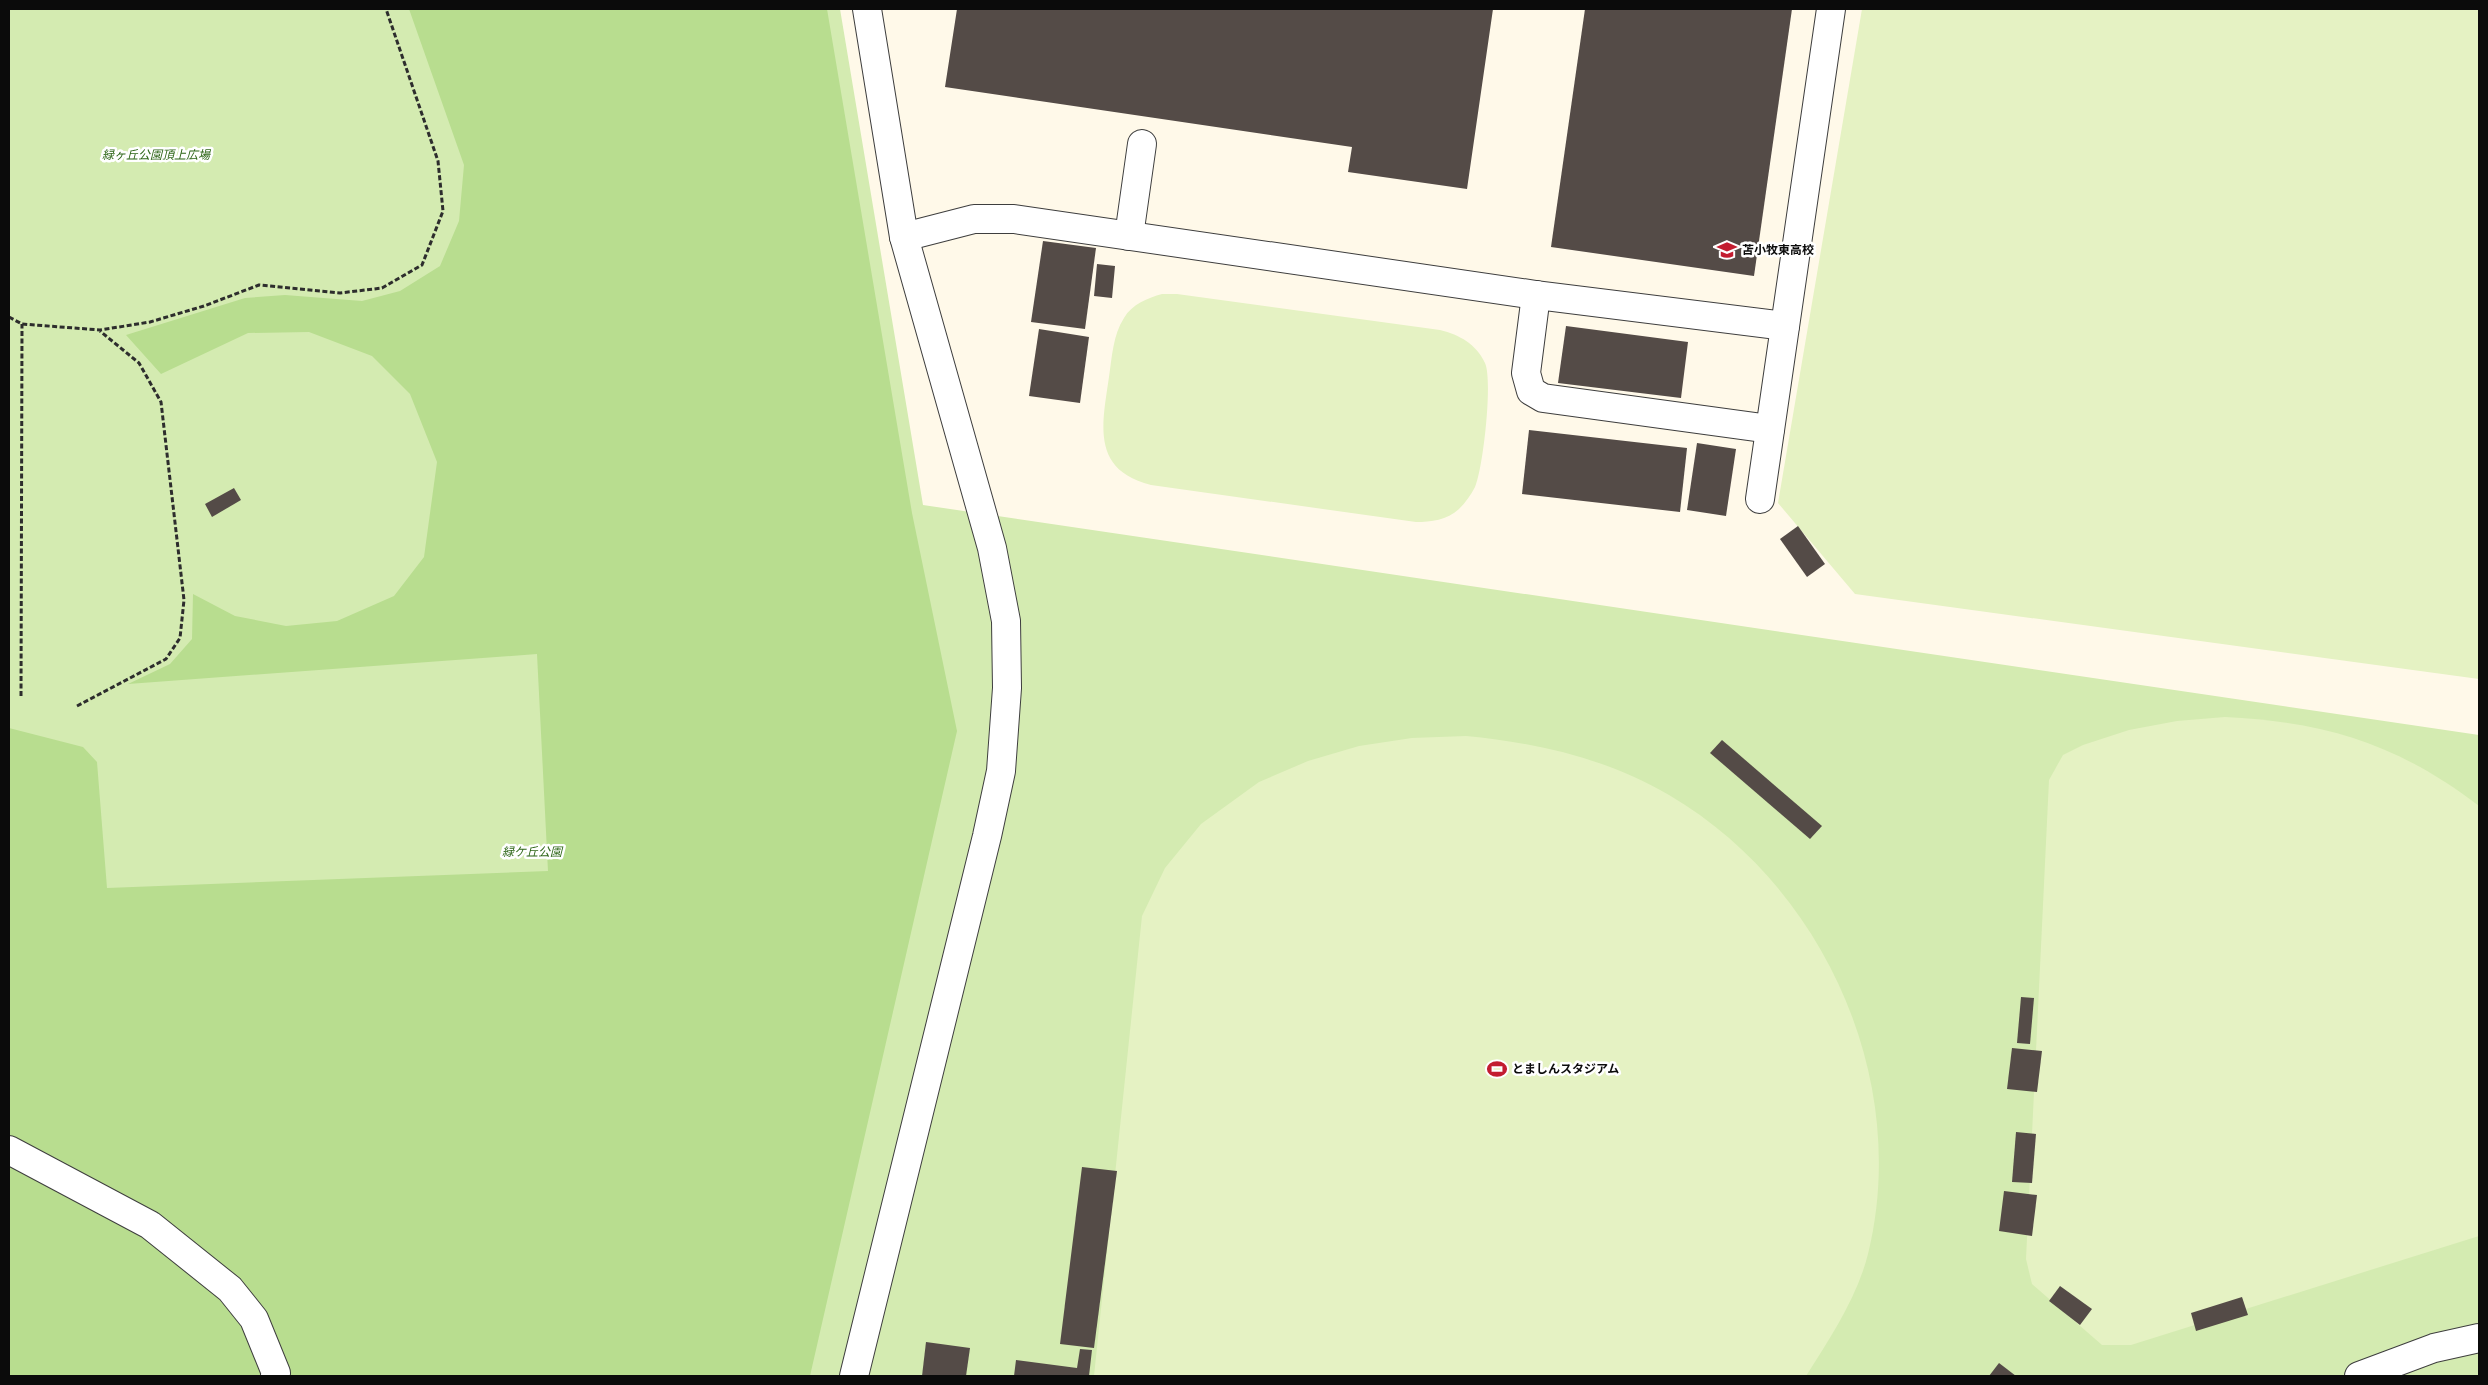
<svg xmlns="http://www.w3.org/2000/svg" width="2488" height="1385" font-family="Georgia,'Noto Sans JP',serif">
<style>
.green{fill:#d4ebb1}
.forest{fill:#b8dd8f}
.pitch{fill:#e5f2c3}
.building{fill:#544b47}
.lines{fill:none;stroke-linecap:round;stroke-linejoin:round}
.minor-casing{stroke:#3e3e3e;stroke-width:30}
.path{stroke:#2d2d2d;stroke-width:3;stroke-dasharray:5 2.5;stroke-linecap:butt}
.minor{stroke:#fff;stroke-width:28}
.labels{text-anchor:middle;stroke-width:5;stroke-linejoin:round;paint-order:stroke}
.park-label{font-size:12px;font-style:italic;fill:#2e6618;stroke:#fff}
.poi-label{font-size:12px;font-weight:bold;fill:#0b0b0b;stroke:#fff;text-anchor:start}
</style>
<rect width="100%" height="100%" fill="#fff9e9"/>
<!-- green -->
<polygon class="green" points="9,9 840,9 923,505 2479,735 2479,1376 9,1376"/>
<!-- forest -->
<polygon class="forest" points="409,9 827,9 912,513 957,731 810,1376 9,1376 9,728 83,747 97,762 107,888 548,871 537,654 128,684 170,664 192,639 193,594 235,616 286,626 337,621 394,596 424,557 437,462 410,394 372,356 309,332 248,333 161,374 126,335 245,298 285,295 362,301 400,291 440,266 459,221 464,165"/>
<!-- pitch -->
<g class="pitch">
<polygon points="1862,9 2479,9 2479,679 1855,594 1778,503"/>
<path d="M1162 294H1177L1440 330C1460 335 1476 344 1485 363 1493 381 1483 469 1475 487 1471 495 1465 503 1459 509 1447 520 1431 522 1416 522L1151 485C1091 470 1102 425 1109 377 1112 357 1113 335 1124 318 1132 304 1148 298 1162 294Z"/>
<path d="M2225 717C2326 722 2398 744 2479 806V1236L2131 1345H2102L2032 1284 2026 1259 2049 780 2063 755 2083 745 2129 730 2177 721Z"/>
<path d="M1466 736C1537 743 1606 758 1669 795 1823 885 1911 1079 1868 1254 1857 1298 1830 1338 1806 1376H1094L1142 916 1165 868 1201 824 1259 782 1308 761 1359 746 1412 738Z"/>
</g>
<!-- building -->
<g class="building">
<polygon points="957,9 1493,9 1467,189 1348,172 1352,147 945,87"/>
<polygon points="1585,9 1792,9 1754,276 1551,247"/>
<polygon points="1043,241 1096,248 1085,329 1031,322"/>
<polygon points="1097,264 1115,266 1112,298 1094,296"/>
<polygon points="1566,326 1688,342 1681,398 1558,383"/>
<polygon points="1039,329 1089,337 1080,403 1029,396"/>
<polygon points="1529,430 1687,448 1680,512 1522,494"/>
<polygon points="1697,443 1736,449 1726,516 1687,510"/>
<polygon points="234,488 241,500 212,517 205,504"/>
<polygon points="1798,526 1825,564 1807,577 1780,539"/>
<polygon points="1722,740 1822,826 1810,839 1710,753"/>
<polygon points="2021,997 2034,998 2030,1044 2017,1043"/>
<polygon points="2012,1048 2042,1051 2037,1092 2007,1089"/>
<polygon points="2016,1132 2036,1134 2032,1183 2012,1182"/>
<polygon points="1082,1167 1117,1171 1094,1348 1060,1344"/>
<polygon points="2004,1191 2037,1195 2032,1236 1999,1231"/>
<polygon points="2060,1286 2092,1309 2080,1325 2049,1301"/>
<polygon points="2242,1297 2248,1315 2196,1331 2191,1313"/>
<polygon points="926,1342 970,1348 966,1376 922,1376"/>
<polygon points="1080,1349 1092,1350 1089,1376 1014,1376 1016,1360 1077,1368"/>
<polygon points="1999,1363 2016,1376 1989,1376"/>
</g>
<g class="lines">
<defs>
<g id="minor">
<polyline points="1129,236 1142,144"/>
<polyline points="904,237 974,219 1014,219 1536,295 1785,326"/>
<polyline points="1536,295 1526,373 1531,391 1543,398 1770,429"/>
<polyline points="1760,499 1831,9"/>
<polyline points="9,1150 150,1225 230,1289 254,1319 276,1373 275,1376"/>
<polyline points="854,1376 987,836 1001,771 1007,688 1006,621 992,548 904,237 867,9"/>
<polyline points="2359,1376 2434,1348 2479,1338"/>
</g>
</defs>
<!-- minor casing -->
<use href="#minor" class="minor-casing"/>
<!-- path -->
<g class="path">
<polyline points="9,317 22,324 100,330 150,322 204,306 259,285 340,293 382,288 422,265 443,211 438,161 386,9"/>
<polyline points="21,696 22,324"/>
<polyline points="77,706 166,659 180,638 184,600 161,402 139,363 100,331"/>
</g>
<!-- minor -->
<use href="#minor" class="minor"/>
</g>
<!-- icons -->
<defs>
<symbol id="school-bare" viewBox="-9 -9 18 18"><path d="M0-5L7-2L0 1L-7-2ZM-4 1L0 2.5L4 1V4Q0 6-4 4Z" fill="#c31c30" stroke="#fff" stroke-width="2.5" paint-order="stroke"/></symbol>
<symbol id="stadium-bare" viewBox="-9 -9 18 18"><path d="M0-5a6.5 5 0 1 0 0 10a6.5 5 0 1 0 0-10ZM-3.5-1.8h7v3.6h-7Z" fill="#c31c30" stroke="#fff" stroke-width="2.5" paint-order="stroke"/></symbol>
</defs>
<g fill-rule="evenodd">
<use href="#school-bare" x="1713" y="236" width="28" height="28"/>
<use href="#stadium-bare" x="1483" y="1055" width="28" height="28"/>
</g>
<g class="labels">
<!-- park labels -->
<g class="park-label">
<text x="156" y="159">緑ヶ丘公園頂上広場</text>
<text x="532" y="856">緑ケ丘公園</text>
</g>
<!-- poi labels -->
<g class="poi-label">
<text x="1742" y="254">苫小牧東高校</text>
<text x="1512" y="1073">とましんスタジアム</text>
</g>
</g>
<!-- border -->
<rect width="2488" height="1385" fill="none" stroke="#0b0b0b" stroke-width="20"/>
</svg>
